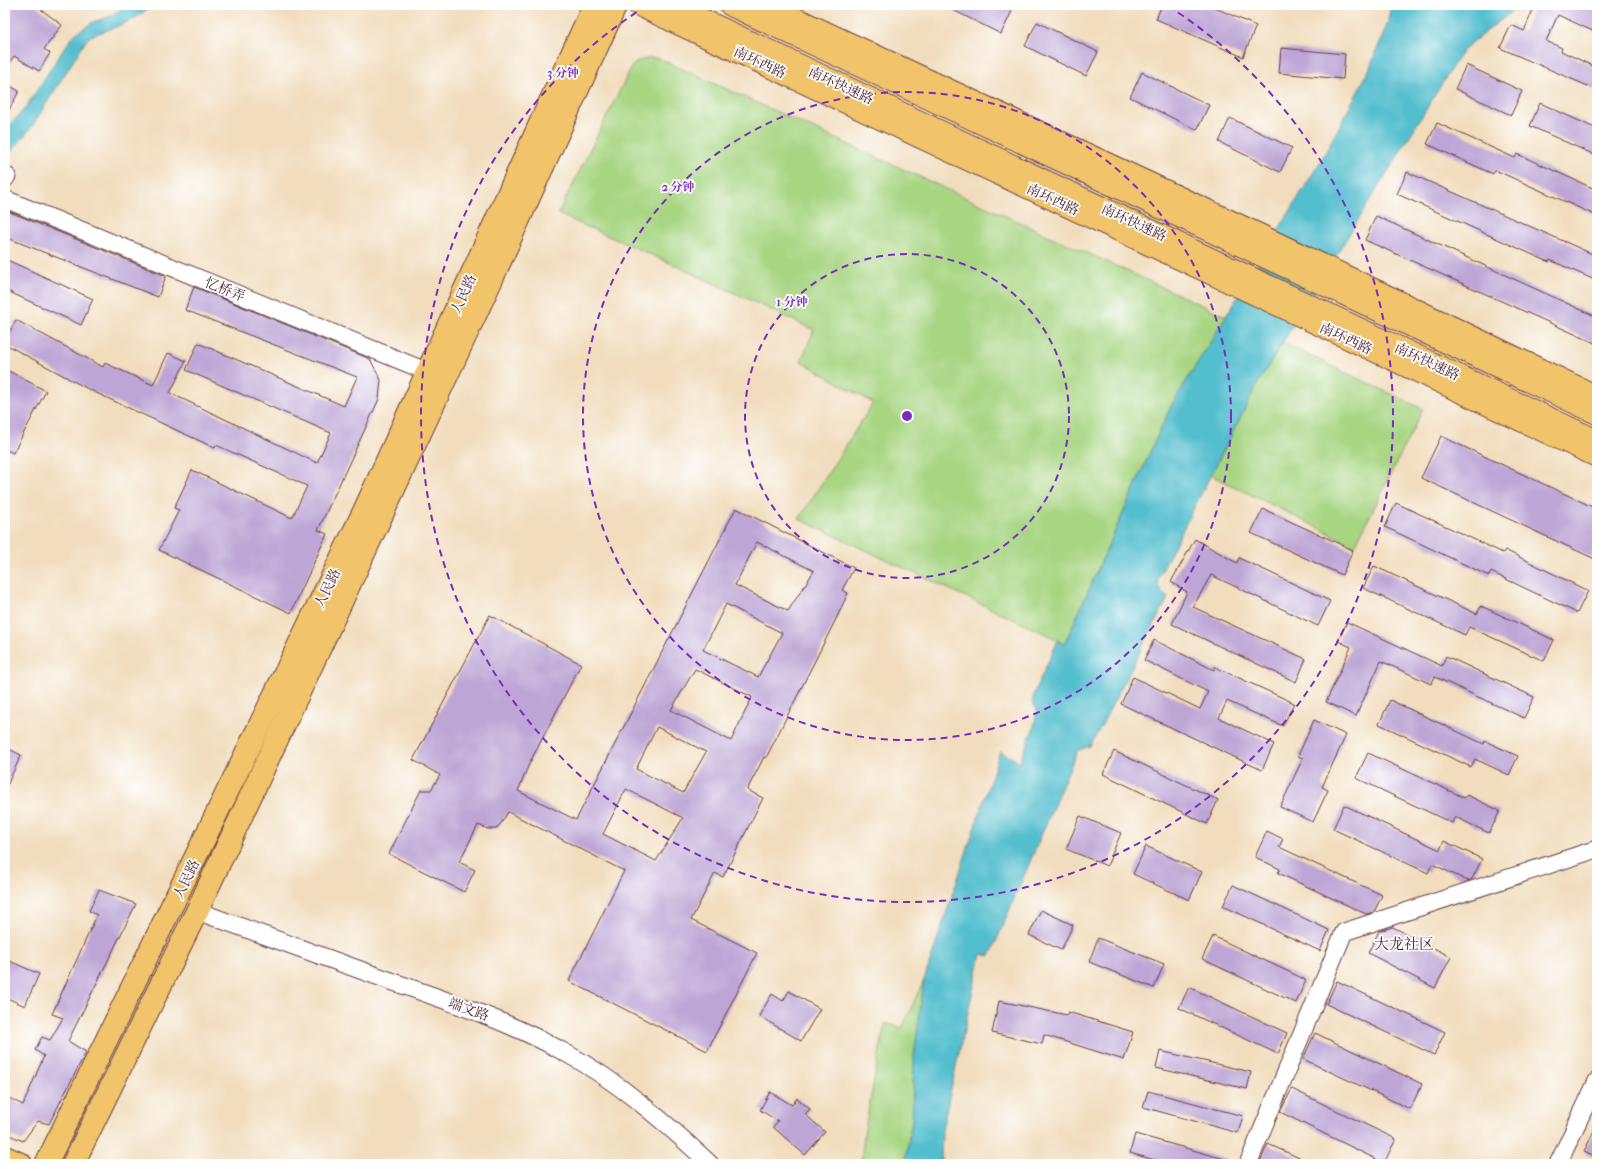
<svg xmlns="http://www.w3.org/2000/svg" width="1602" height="1169" font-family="'IM FELL French Canon','Noto Serif SC',serif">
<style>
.green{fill:#a7d582;stroke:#787a56}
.water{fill:#52bece;stroke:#4e6e7c}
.building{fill:#bda6d5;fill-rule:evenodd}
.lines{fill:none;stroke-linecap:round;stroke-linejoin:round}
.minor-casing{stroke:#633c41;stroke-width:19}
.major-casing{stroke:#633c41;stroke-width:24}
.highway-casing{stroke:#633c41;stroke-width:24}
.minor{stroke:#fff;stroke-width:17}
.major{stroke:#f1c36a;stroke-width:22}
.highway{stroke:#f1c36a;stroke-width:22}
.ring{fill:none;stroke:#7b2cbf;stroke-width:2;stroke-dasharray:7 5}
.labels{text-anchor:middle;stroke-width:3.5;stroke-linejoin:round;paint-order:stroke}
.street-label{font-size:14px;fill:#4a1f2b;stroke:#fff}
.neighbourhood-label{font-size:15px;fill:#4a1f2b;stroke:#fff}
.centre{fill:#7b2cbf;stroke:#fff;stroke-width:2}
.ring-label{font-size:12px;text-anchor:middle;font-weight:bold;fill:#7b2cbf;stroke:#fff;stroke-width:3.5;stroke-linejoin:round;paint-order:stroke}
</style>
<rect width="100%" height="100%" fill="#fff"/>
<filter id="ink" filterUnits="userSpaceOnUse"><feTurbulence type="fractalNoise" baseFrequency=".025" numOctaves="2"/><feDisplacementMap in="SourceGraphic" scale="8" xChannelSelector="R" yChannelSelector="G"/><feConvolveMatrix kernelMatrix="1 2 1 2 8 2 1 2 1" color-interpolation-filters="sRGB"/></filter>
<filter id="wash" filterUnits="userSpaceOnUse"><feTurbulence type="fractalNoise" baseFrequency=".012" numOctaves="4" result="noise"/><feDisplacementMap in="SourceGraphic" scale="16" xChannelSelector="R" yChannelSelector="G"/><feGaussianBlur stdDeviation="0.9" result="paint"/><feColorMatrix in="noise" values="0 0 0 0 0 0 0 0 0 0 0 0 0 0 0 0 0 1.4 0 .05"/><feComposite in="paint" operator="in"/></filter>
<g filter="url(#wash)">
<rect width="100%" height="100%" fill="#f1ddbd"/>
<!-- green -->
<g class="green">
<polygon points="649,58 658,58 1226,316 1170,408 1064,645 1058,640 799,519 873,403 801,361 814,330 679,267 558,214 632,66 638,61"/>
<polygon points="1283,343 1423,409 1355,546 1211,475 1259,381"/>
<polygon points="924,980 912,1120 905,1164 861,1164 864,1134 885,1023 902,1028"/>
</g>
<!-- water -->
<g class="water">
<path d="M126 5H151C136 22 112 28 91 36L87 39 31 128 5 159V131L26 107 67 44 76 33 93 22 111 16Z"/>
<polygon points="1391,5 1520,5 1464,49 1454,64 1259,381 1158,578 1158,586 1168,598 1096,736 1090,746 1077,751 990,956 981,954 942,1130 941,1164 905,1164 912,1120 914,1055 924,980 1000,751 1019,762 1034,728 1037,710 1032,702 1034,693 1058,640 1064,645 1170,408 1323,157 1368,72 1387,25"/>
</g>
<g id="blocks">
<!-- building -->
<g class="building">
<polygon points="5,5 35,5 62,25 44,49 50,53 39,71 14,56 5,70"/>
<polygon points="943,5 1000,5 1012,11 1001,34"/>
<polygon points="1162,5 1209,5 1256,26 1243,57 1156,19"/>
<polygon points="1535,5 1597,5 1597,33 1558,15 1546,41 1562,48 1561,51 1597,68 1597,90 1500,48 1511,25 1524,31"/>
<polygon points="1037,22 1098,52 1086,76 1025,46"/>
<polygon points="1281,48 1345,54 1343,79 1279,73"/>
<polygon points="1466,65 1522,91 1511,115 1455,89"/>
<polygon points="1142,72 1209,105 1197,130 1130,97"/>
<polygon points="5,83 19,91 5,118"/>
<polygon points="1540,103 1597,129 1597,156 1530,126"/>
<polygon points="1230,118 1292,148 1280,172 1219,142"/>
<polygon points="1437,123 1515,158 1517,154 1597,190 1597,216 1495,170 1493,174 1427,144"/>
<polygon points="1407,172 1597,256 1597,281 1550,260 1549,262 1397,194"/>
<polygon points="5,210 166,276 158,297 5,237"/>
<polygon points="1376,216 1597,317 1597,344 1365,240"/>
<polygon points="5,259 93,299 81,325 5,290"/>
<polygon points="194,287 370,359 381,380 379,399 318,530 327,534 291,613 159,550 179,510 174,508 192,470 292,518 307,486 216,445 215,448 90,390 5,344 5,340 16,320 103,367 105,363 153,385 168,353 186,361 170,393 317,463 331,433 186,370 198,343 344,406 357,377 185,310"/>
<polygon points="5,369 46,391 13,453 5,449"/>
<polygon points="1441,436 1597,509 1597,560 1421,478"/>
<polygon points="1396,503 1503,553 1505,550 1588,591 1577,613 1491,572 1489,576 1385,527"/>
<path d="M736 508 854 568 842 590 848 593 837 617 766 758 764 757 747 790 763 798 723 877 715 873 691 920 757 953 707 1051 569 981 624 871 508 812 502 822 496 829H488L478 825 459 862 475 870 464 892 389 854 421 790H431L440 775 413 760 490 615 581 664 529 764 518 791 576 820ZM757 542 814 571 788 611 735 585ZM726 604 782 633 758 677 703 650ZM695 669 752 697 731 741 671 710ZM657 727 706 752 683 793 636 769ZM626 789 683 818 656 861 603 834Z"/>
<polygon points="1263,509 1353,550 1342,575 1251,533"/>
<polygon points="1195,539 1237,563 1239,558 1330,601 1318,626 1211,575 1193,607 1306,659 1296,682 1172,624 1187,592 1171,582"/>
<polygon points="1374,566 1477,614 1481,606 1554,640 1544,661 1469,627 1465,635 1363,588"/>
<polygon points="1347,622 1442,666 1446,656 1534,697 1524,718 1435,677 1431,684 1381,661 1356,716 1326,702 1351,647 1338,641"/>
<polygon points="1154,640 1214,670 1215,667 1294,703 1283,726 1227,701 1219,718 1274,744 1262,770 1121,704 1133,677 1200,709 1208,692 1144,660"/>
<polygon points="1390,700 1484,744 1485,741 1518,756 1509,775 1475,759 1471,767 1379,724"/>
<polygon points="1314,720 1346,735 1322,787 1328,790 1313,822 1280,807 1303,758 1298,756"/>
<polygon points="5,747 21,755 5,790"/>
<polygon points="1114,751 1218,800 1207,824 1103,774"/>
<polygon points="1368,753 1465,798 1467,795 1500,811 1489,833 1455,817 1452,823 1356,778"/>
<polygon points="1344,805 1440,850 1444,841 1482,859 1472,879 1468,881 1432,864 1428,873 1333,829"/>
<polygon points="1080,816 1121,833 1107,866 1066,849"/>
<polygon points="1267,831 1283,839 1279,847 1382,895 1374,912 1366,914 1278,873 1280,869 1255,857"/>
<polygon points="1146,846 1202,872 1189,900 1133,874"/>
<polygon points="1233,885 1329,930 1320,951 1223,906"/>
<polygon points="99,890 136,904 68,1041 86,1052 49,1124 38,1121 23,1141 5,1133 5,1096 23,1105 44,1056 35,1050 42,1037 50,1040 63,1018 52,1014 97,915 89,911"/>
<polygon points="1041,910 1073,925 1061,950 1029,935"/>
<polygon points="1393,927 1451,957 1435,988 1368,953 1379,931"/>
<polygon points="1213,936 1306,980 1296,1003 1202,959"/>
<polygon points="1098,938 1164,964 1154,988 1089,962"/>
<polygon points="5,959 39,974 25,1006 5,997"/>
<polygon points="1337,981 1445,1032 1434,1055 1326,1004"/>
<polygon points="1189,987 1287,1033 1278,1054 1179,1008"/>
<polygon points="789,991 820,1009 801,1041 759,1016 772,994 783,1001"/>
<polygon points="999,1001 1067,1015 1068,1012 1133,1032 1124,1060 1044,1035 1042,1044 992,1033"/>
<polygon points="1315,1033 1422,1084 1410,1109 1303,1059"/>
<polygon points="1160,1051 1251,1072 1247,1089 1156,1068"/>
<polygon points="1292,1089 1396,1139 1384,1163 1280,1112"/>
<polygon points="1148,1091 1243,1116 1238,1133 1143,1107"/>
<polygon points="770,1092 792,1105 797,1098 810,1109 805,1114 825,1132 805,1155 773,1127 778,1121 760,1110"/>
<polygon points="1597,1124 1597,1158 1584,1152"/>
<polygon points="1135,1134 1232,1161 1232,1164 1169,1164 1130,1153"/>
<polygon points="1268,1144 1313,1164 1259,1164"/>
</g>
</g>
</g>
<g filter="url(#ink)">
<use href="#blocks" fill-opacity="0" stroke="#633c41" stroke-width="1"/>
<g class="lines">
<defs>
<g id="minor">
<polyline points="5,179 7,176"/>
<polyline points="5,199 438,376"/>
<path d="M197 911C261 934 324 957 388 980 448 1001 508 1021 564 1052 618 1081 665 1122 710 1164"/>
<polyline points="1248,1164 1344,932 1597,849"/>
<polyline points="1558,1164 1597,1081"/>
</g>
<g id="major">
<polyline points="639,5 1230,282 1597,456"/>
<polyline points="766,5 1257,234 1597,397"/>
<polyline points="5,1157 21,1164"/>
<polyline points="46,1164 365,509 594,5"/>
<polyline points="73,1164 197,911 492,279 616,5"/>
</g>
<g id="highway">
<polyline points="671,5 1597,441"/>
<polyline points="731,5 1597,413"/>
</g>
</defs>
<!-- minor casing -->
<use href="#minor" class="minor-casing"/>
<!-- major casing -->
<use href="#major" class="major-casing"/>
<!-- highway casing -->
<use href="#highway" class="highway-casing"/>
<!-- minor -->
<use href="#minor" class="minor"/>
<!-- major -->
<use href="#major" class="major"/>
<!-- highway -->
<use href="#highway" class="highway"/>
</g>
</g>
<!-- distance rings -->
<g class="ring">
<circle cx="907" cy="416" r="162"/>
<circle cx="907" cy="416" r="324"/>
<path d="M1168 6A486 486 0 1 1 646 6"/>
</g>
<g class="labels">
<!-- street labels -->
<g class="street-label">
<text transform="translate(760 62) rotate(25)" y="5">南环西路</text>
<text transform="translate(841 85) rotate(25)" y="5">南环快速路</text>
<text transform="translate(1053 199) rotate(25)" y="5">南环西路</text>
<text transform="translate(1134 222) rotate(25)" y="5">南环快速路</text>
<text transform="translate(225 289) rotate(22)" y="5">忆桥弄</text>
<text transform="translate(463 294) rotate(-66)" y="5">人民路</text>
<text transform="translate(1346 338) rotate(25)" y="5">南环西路</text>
<text transform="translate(1427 361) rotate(25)" y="5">南环快速路</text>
<text transform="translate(327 588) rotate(-64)" y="5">人民路</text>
<text transform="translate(186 879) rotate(-64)" y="5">人民路</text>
<text transform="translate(469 1009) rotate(20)" y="5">端文路</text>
</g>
<!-- neighbourhood labels -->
<g class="neighbourhood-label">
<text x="1404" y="949">大龙社区</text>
</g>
</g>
<circle cx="907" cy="416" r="6" class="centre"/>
<g class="ring-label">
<text x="563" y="77">3 分钟</text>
<text x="678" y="191">2 分钟</text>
<text x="792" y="306">1 分钟</text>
</g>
<!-- margin -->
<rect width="1602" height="1169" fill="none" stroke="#fff" stroke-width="20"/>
</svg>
